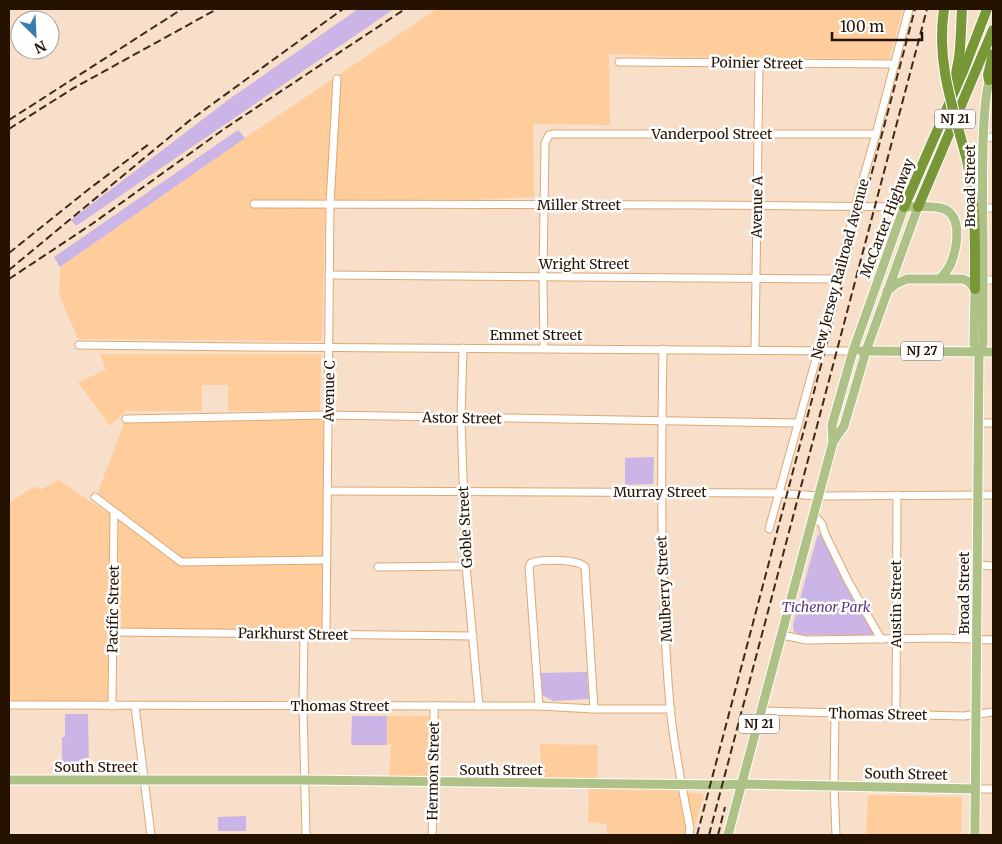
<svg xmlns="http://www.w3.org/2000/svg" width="1002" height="844" font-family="Merriweather,serif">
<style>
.built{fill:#ffcc9c}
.green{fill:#cab5e6}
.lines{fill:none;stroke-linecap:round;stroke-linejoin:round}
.minor-casing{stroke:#dfa872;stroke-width:9}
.major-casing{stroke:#fff;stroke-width:11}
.highway-casing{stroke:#fff;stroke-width:12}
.minor{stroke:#fff;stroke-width:7}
.major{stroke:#aec186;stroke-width:9}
.highway{stroke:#789736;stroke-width:10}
.rail{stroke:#3e2a17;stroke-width:2;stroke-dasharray:8 4;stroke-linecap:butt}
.highway-bridge-casing{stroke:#fff;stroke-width:12;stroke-linecap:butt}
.highway-bridge{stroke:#789736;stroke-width:10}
.labels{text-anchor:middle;stroke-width:5;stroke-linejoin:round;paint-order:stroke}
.shield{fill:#fff;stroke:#67594c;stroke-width:1}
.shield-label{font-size:12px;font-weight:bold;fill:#261200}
.street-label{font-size:14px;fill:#261200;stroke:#fff}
.park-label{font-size:14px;font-style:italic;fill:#5d3981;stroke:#fff}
</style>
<rect width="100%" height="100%" fill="#f7dfca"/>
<!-- built -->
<g class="built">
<polygon points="437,9 903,9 889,59 679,57 609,54 610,125 533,124 534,197 389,204 330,204 325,213 322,341 78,339 59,294 60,267 245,138"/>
<polygon points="100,354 321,354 320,411 228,411 228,385 202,385 202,411 126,411 110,426 78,382 106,370"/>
<polygon points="328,415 326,634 113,632 112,706 9,703 9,503 35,486 40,490 59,480 104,511 114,511 98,492 126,418"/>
<polygon points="387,716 434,716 430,782 389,781 391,744 387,744"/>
<polygon points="540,744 598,745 597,783 704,794 692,835 607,835 607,824 588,822 589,782 542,780"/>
<polygon points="868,795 962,797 961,835 866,835"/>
</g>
<!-- green -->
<g class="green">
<polygon points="358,9 394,9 76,226 71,220 228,100"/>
<polygon points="238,130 245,138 60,267 54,257"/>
<polygon points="654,457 653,484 625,485 625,458"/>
<polygon points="821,532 856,605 874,633 872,635 802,635 794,632 793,625 817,537"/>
<polygon points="587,672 589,699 553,701 542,695 540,673"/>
<polygon points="65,714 88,714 89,769 62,768 62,737 65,737"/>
<polygon points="352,716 387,716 387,745 351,745"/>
<polygon points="246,816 246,831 218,831 218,817"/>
</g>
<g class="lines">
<defs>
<g id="minor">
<polyline points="619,62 895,64"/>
<polyline points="984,138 993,137"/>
<polyline points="254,204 701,205 904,207"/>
<polyline points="983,208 993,208"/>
<polyline points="329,275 838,279"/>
<polyline points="983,280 993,280"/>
<polyline points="79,345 247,347 853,351"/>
<polyline points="463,348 461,418 466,566 479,706"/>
<polyline points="544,348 543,277 545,143 549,135 554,134 876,134"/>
<path d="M663 349C661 469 660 588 670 707 674 747 682 788 690 828L689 835"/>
<polyline points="755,350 759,63"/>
<polyline points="126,419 325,415 799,423"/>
<polyline points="978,423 993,423"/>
<polyline points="327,491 774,493 819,496 993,495"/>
<polyline points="95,497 181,562 326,560"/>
<polyline points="814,515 822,524 825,534 848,581 881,639"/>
<polyline points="769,529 838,279 855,207 876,134 909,9"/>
<polyline points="978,565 993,566"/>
<polyline points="378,567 466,566"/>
<polyline points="113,632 473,636"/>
<polyline points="304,634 303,706 306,835"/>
<polyline points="326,634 330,204 337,79"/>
<polyline points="782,635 806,640 943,638 993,640"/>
<polyline points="9,705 539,706 594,709 671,709"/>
<polyline points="112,706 114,511"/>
<polyline points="135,706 151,835"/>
<path d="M539 706 529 567 531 563C542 559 578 559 585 567L594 709"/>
<polyline points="762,711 964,716 993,712"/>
<polyline points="835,714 834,786 836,835"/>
<polyline points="896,714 897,495"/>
<polyline points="975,789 993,789"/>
<polyline points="432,835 434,783 434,706"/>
</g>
<g id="major">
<polyline points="887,291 896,284 907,279 963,279 969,282 975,289 974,344 979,351"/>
<polyline points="861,351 993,352"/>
<path d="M833 442 832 425 853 351 904 207C916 207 932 205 944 209 963 217 957 248 951 263 949 269 944 274 940 279"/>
<polyline points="9,780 305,780 722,785 743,784 975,789"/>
<polyline points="728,835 833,442 844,426 866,351 918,207"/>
<path d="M975 835 979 351 983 344C983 312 983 279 983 247 983 218 979 94 992 75"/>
</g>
<g id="highway">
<polyline points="989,80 988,75 993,54"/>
<path d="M955 86C955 76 957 68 959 58 961 42 961 25 962 9"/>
<path d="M967 160C976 203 975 245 975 289"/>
<polyline points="904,207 964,69 987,9"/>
<polyline points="918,207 993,30"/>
</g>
</defs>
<!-- minor casing -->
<use href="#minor" class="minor-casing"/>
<!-- major casing -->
<use href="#major" class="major-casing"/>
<!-- highway casing -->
<use href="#highway" class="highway-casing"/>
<!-- minor -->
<use href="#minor" class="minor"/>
<!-- major -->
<use href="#major" class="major"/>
<!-- highway -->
<use href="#highway" class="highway"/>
<!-- rail -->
<g class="rail">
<polyline points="9,120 182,9"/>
<polyline points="9,129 72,89 217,9"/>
<polyline points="9,253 89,189 149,144"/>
<polyline points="9,270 189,121 343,9"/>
<polyline points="9,279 92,224 224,129 405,9"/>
<polyline points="697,835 915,9"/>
<polyline points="709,835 927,9"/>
<polyline points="718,835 725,807"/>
</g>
<defs>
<path id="highway-bridge" d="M944 9C936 63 953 108 967 160"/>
</defs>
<!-- highway-bridge casing -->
<use href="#highway-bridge" class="highway-bridge-casing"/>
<!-- highway-bridge -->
<use href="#highway-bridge" class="highway-bridge"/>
</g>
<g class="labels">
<!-- shield labels -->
<g class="shield">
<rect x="935" y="109.5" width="40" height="19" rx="4"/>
<rect x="901" y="341.5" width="42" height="19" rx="4"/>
<rect x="739" y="714.5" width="40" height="19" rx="4"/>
</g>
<g class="shield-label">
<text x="955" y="123">NJ 21</text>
<text x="922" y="355">NJ 27</text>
<text x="759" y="728">NJ 21</text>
</g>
<!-- street labels -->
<g class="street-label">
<text transform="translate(757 63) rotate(1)" y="5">Poinier Street</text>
<text x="712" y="139">Vanderpool Street</text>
<text transform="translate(970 186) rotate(-90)" y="5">Broad Street</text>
<text x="579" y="210">Miller Street</text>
<text transform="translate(757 207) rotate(-89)" y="5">Avenue A</text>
<text transform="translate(887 218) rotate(-69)" y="5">McCarter Highway</text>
<text x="584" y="269">Wright Street</text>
<text transform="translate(840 269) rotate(-75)" y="5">New Jersey Railroad Avenue</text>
<text x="536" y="340">Emmet Street</text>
<text transform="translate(329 391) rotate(-89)" y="5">Avenue C</text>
<text transform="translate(462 418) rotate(1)" y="5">Astor Street</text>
<text x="660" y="497">Murray Street</text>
<text transform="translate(465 527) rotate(-93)" y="5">Goble Street</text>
<text transform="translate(664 589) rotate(-93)" y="5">Mulberry Street</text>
<text transform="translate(964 593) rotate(-90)" y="5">Broad Street</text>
<text transform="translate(896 604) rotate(-90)" y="5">Austin Street</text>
<text transform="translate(113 609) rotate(-89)" y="5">Pacific Street</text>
<text transform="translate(293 634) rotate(1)" y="5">Parkhurst Street</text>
<text x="340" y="711">Thomas Street</text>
<text transform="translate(878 714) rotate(1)" y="5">Thomas Street</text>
<text x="96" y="772">South Street</text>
<text x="501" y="775">South Street</text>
<text transform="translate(433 771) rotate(-89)" y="5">Hermon Street</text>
<text transform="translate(906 774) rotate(1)" y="5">South Street</text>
</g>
<!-- park labels -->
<g class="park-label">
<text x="826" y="612">Tichenor Park</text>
</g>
</g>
<!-- border -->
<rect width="1002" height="844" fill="none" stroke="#261200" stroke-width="20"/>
<!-- north arrow -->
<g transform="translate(35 35) rotate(156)"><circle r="24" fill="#ffffff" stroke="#a8a099"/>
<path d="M0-4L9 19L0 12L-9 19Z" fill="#377cb1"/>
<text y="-8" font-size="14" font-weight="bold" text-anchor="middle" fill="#261200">N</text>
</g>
<!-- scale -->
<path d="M832 32v8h90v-8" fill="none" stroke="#261200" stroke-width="2.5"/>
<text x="840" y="32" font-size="15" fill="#261200" stroke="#ffffff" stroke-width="4" paint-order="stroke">100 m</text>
</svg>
